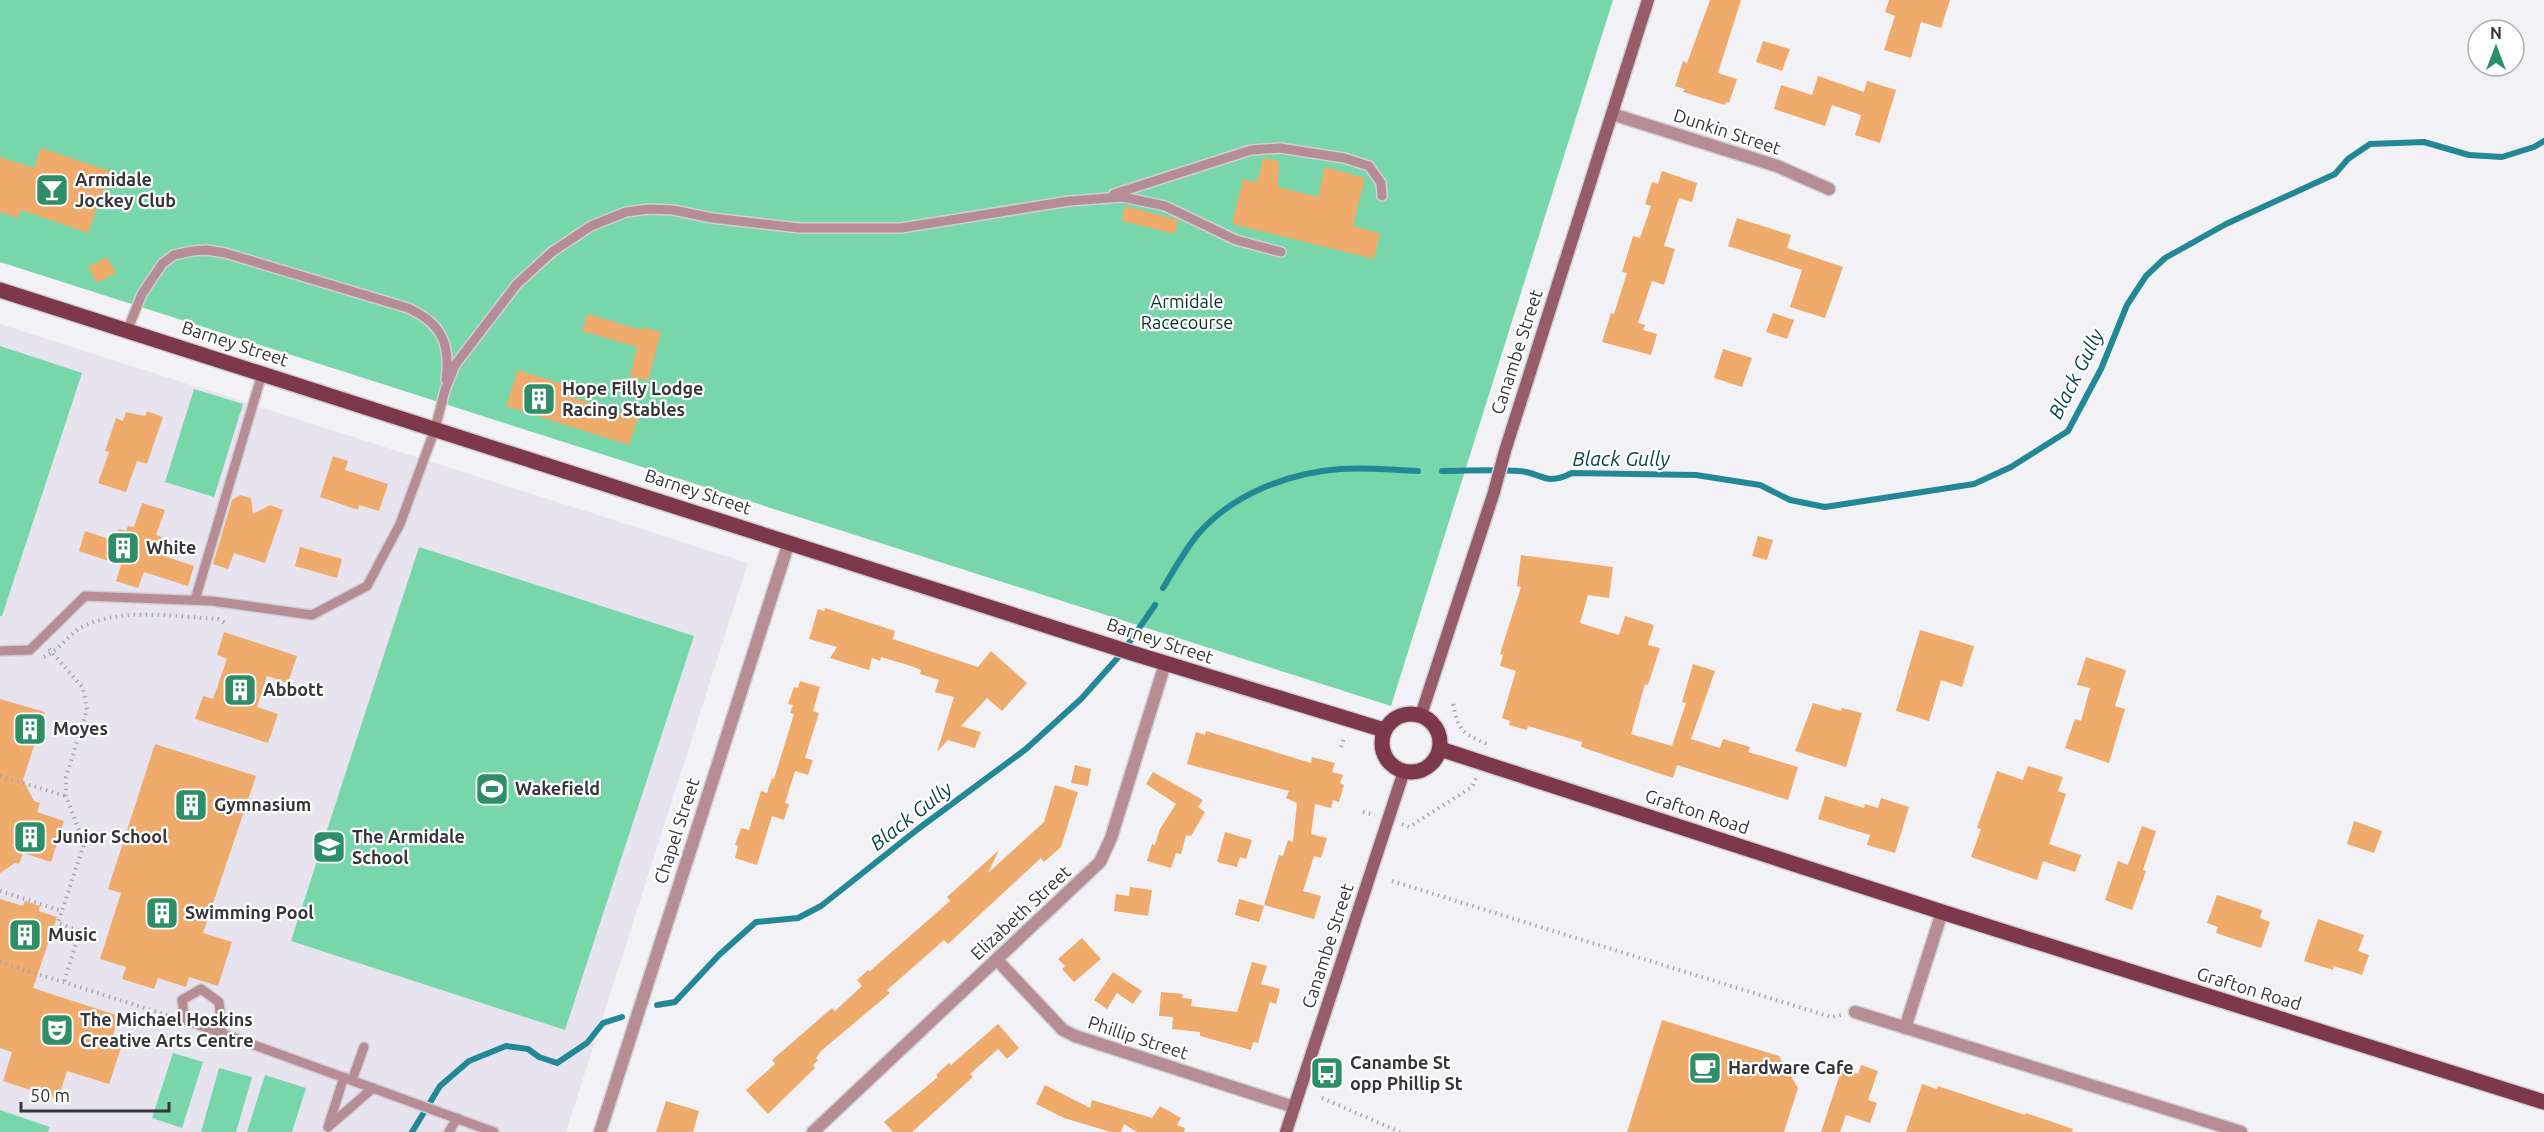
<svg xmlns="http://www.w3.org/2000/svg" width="2544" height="1132" font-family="Ubuntu,sans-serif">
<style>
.built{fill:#e7e4ef}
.green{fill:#77d7aa}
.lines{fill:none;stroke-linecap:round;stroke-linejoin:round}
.stream{stroke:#238896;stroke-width:6}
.building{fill:#efab6b}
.lane-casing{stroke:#d0cfd3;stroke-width:12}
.street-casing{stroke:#d0cfd3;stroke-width:15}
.secondary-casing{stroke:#d0cfd3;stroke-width:15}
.primary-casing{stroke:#d0cfd3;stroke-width:18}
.path{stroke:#a8a8ab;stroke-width:4;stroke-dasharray:1.5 4.5;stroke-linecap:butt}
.lane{stroke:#b68d95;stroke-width:9}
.street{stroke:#b68d95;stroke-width:12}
.secondary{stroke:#965c69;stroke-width:12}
.primary{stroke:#7d394b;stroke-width:15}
.labels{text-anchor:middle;stroke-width:4.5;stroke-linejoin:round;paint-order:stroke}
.street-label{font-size:18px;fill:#363638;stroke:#fff}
.poi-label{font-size:18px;font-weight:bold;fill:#363638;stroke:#fff;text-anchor:start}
.park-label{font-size:18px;fill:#073322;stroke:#fff}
.water-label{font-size:20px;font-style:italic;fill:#013e47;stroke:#fff}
</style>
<rect width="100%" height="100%" fill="#f2f1f5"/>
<!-- built -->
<polygon class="built" points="0,324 748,563 566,1132 0,1132"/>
<!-- green -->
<g class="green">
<polygon points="0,0 1613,0 1391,706 0,262"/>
<polygon points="0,346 82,373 2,616 0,616"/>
<polygon points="194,389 243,404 214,497 165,482"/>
<polygon points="419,547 694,636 565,1030 291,941"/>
<polygon points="173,1053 203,1062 182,1128 152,1118"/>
<polygon points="219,1068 252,1077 236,1132 201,1132"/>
<polygon points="265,1075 306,1088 292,1132 247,1132"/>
<polygon points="0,1110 50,1127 48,1132 0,1132"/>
</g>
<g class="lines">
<!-- stream -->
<g class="stream">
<path d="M1442 471C1467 471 1493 469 1518 471 1542 472 1544 487 1572 473L1696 475 1760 485 1790 500 1825 507 1974 484 2011 467 2068 431 2101 369 2127 305 2146 276 2165 258 2226 224 2335 174 2348 159 2370 144 2424 142 2469 155 2502 157 2534 147 2544 141"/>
<path d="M1163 588C1174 570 1185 550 1198 534 1233 494 1288 473 1340 469 1366 467 1392 470 1418 471"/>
<polyline points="657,1005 675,1002 719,955 756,922 798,918 821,906 918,829 1026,749 1081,699 1122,653 1155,605"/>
<polyline points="412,1132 440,1086 469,1061 506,1046 528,1049 539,1057 557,1063 587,1043 603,1023 622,1017"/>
</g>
</g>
<!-- building -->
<g class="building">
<polygon points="1710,0 1741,0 1718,73 1737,79 1729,103 1726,102 1725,105 1683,92 1685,89 1675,86 1683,61 1687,63"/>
<polygon points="1889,0 1950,0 1941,28 1921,22 1911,58 1884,50 1895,16 1885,12"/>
<polygon points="1763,41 1790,49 1782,71 1756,62"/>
<polygon points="1818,76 1864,92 1867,81 1896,90 1880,143 1855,135 1861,115 1832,105 1825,126 1774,109 1781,85 1812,95"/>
<polygon points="41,148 110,171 88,233 21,210 18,218 0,212 0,157 34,168"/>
<polygon points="1263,158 1279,161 1278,187 1318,197 1325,167 1365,178 1353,226 1380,233 1374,259 1232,224 1243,179 1257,182"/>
<polygon points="1662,171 1697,183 1692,202 1679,198 1664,246 1675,249 1664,285 1652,281 1638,323 1645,325 1643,330 1657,334 1651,355 1602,342 1611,313 1614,314 1627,273 1622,272 1633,236 1640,238 1651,206 1645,204 1652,182 1658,184"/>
<polygon points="1125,206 1178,220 1175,234 1122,221"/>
<polygon points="1737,218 1791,235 1787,248 1843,267 1825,318 1790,307 1802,270 1728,246"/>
<polygon points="107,257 116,273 97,283 88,267"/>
<polygon points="1773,313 1794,320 1787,339 1766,332"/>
<polygon points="587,314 642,330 643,327 661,332 648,381 630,376 637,347 582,331"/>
<polygon points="1723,349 1752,358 1742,387 1714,378"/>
<polygon points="518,370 565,385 562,394 638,418 629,445 506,406"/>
<polygon points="147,411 163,417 147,464 137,461 126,492 98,483 109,452 105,451 116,418 123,421 126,412 145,416"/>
<polygon points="333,456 348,461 345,470 388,484 379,511 359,505 358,510 320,497"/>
<polygon points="240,495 251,498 253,514 270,505 283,510 265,563 234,553 228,569 213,564 232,500"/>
<polygon points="142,503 165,510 156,535 162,537 160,542 168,545 164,556 194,566 188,586 144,572 138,588 116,581 121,565 79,551 85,531 115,541 119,529 126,531 128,526 134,527"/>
<polygon points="1758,536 1773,540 1767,560 1752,556"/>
<polygon points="300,547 342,559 337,578 295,566"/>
<polygon points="1521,555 1613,567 1609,598 1588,595 1580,623 1619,635 1625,616 1654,625 1648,645 1660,648 1648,685 1645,684 1631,734 1672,746 1686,703 1682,702 1693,664 1715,671 1691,739 1720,748 1723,739 1750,747 1748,752 1798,767 1788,800 1677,765 1673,778 1581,747 1582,742 1528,726 1527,730 1509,725 1510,721 1502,718 1516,671 1500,666 1503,655 1500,654 1521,587 1517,586"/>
<polygon points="825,608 895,631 893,639 978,667 991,651 1027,683 1002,711 987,698 961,726 981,732 975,748 948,740 937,752 954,697 935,692 939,680 920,674 921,670 911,666 881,657 880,661 872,658 869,670 830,658 837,647 809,639 818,609 824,611"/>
<polygon points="1920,630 1974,646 1962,687 1941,680 1929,721 1896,711"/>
<polygon points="224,632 297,656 288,683 267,676 257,707 278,714 268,743 195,719 203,696 213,699 227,659 217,655"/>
<polygon points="2086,657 2126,670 2115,706 2125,709 2109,763 2065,748 2075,719 2081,721 2090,688 2077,685"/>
<polygon points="800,681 820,687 813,711 819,713 805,758 813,760 808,775 795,771 785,803 789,804 784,820 772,816 757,865 735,858 738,846 735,845 741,828 749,830 761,791 767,793 772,778 774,779 794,714 790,713 793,705 788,704 794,687 798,688"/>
<polygon points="0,699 45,712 23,780 34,801 40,803 37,812 64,821 51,862 23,853 19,864 15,863 0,873"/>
<polygon points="1813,703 1841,711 1842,708 1862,713 1846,767 1795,751"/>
<polygon points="1206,731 1311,763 1312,757 1335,763 1332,772 1343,775 1340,783 1344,785 1339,802 1333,800 1331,808 1315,804 1311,834 1327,838 1321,858 1314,856 1303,891 1321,896 1314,919 1264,905 1279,855 1283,856 1288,840 1293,842 1297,803 1286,798 1289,791 1187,764 1196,732 1205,735"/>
<polygon points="155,744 256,776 203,933 232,942 218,986 189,977 186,987 158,978 154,989 122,979 126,967 100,959 121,893 108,889"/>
<polygon points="1075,765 1091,769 1088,786 1071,783"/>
<polygon points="2028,766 2063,777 2058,791 2066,794 2049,844 2081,855 2075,872 2043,861 2037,880 1971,857 1981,829 1977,828 1997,771 2023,780"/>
<polygon points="1153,772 1203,800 1198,807 1205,812 1191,836 1186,835 1181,854 1176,853 1171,868 1147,861 1152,844 1155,845 1160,829 1176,804 1146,784"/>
<polygon points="1055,785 1078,792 1061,847 1044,862 1041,858 948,944 944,940 887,990 890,993 821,1051 816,1058 818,1060 813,1065 815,1068 768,1114 746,1090 775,1064 772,1060 832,1008 835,1011 862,986 857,980 868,970 870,971 950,901 947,897 999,850 988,873 1044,822"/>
<polygon points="1825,796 1864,808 1865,804 1878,808 1881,798 1909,807 1895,853 1867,845 1870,835 1818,819"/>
<polygon points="2354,821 2382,831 2374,853 2347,844"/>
<polygon points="2142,826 2156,831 2143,870 2146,871 2132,910 2105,900 2118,861 2128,865"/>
<polygon points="1225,832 1252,840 1246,859 1240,857 1237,867 1217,862"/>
<polygon points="1130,887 1152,890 1148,916 1114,911 1116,894 1129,896"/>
<polygon points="2217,895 2262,910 2260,918 2270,922 2261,948 2216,933 2218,927 2207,923"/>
<polygon points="0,899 23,906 25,901 40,906 39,911 57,917 33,988 119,1016 110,1044 121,1048 109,1084 67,1071 58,1099 3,1081 12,1052 0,1048"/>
<polygon points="1239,899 1264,906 1259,922 1235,915"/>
<polygon points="2318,919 2364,935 2358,951 2369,955 2362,975 2334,966 2333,970 2304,961"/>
<polygon points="1082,938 1101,959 1074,982 1062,969 1065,966 1058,959"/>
<polygon points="1252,962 1267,966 1261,984 1280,989 1276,1004 1270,1002 1258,1043 1253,1042 1251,1050 1200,1036 1200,1032 1172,1029 1173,1017 1159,1016 1161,992 1183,994 1182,998 1192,999 1191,1006 1237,1012"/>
<polygon points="1113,972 1142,991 1133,1004 1117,993 1107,1009 1094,1000"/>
<polygon points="1662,1020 1779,1056 1798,1088 1784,1132 1627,1132"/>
<polygon points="998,1024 1019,1048 1007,1059 998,1049 970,1074 973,1077 912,1132 893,1132 884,1122 938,1077 936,1075 949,1063 951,1065"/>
<polygon points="1861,1065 1878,1071 1868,1100 1877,1103 1870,1123 1846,1115 1840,1132 1821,1132 1842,1068 1858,1074"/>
<polygon points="1922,1084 1937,1089 1938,1086 2025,1115 2026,1113 2073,1129 2072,1132 1906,1132"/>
<polygon points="1045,1085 1090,1108 1092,1100 1152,1118 1160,1106 1181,1118 1177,1125 1185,1128 1184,1132 1137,1132 1124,1124 1121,1132 1111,1132 1064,1118 1036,1104"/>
<polygon points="666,1101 699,1111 693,1132 656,1132"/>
</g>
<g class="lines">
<defs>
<g id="lane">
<polyline points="1114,194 1251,150 1280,148 1344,158 1369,166 1381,183 1382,196"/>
<path d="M127 331 142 294 162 264 174 255 192 251 207 250 225 253 408 308C441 323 451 343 446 380"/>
<polyline points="195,600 262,374"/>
<polyline points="0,651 30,650 85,596 212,601 312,615 367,586 400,524 435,429 445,390 455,365 517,284 552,252 591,226 626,212 649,209 673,210 712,218 800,228 901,228 1069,201 1123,197 1165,206 1236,240 1281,252"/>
<path d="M222 1034 219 1002 201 989 182 1000 185 1020C288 1058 391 1094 494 1132"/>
<polyline points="352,1080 364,1047"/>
<polyline points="328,1127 373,1088"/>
<polyline points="328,1127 344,1077"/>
<polyline points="449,1132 457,1118"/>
</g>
<g id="street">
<polyline points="1612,114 1777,166 1829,189"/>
<polyline points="997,960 1063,1030 1075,1036 1294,1107"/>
<polyline points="1855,1012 2241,1132"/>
<polyline points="1905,1028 1942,912"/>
<polyline points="600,1132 789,542"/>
<polyline points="813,1132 1100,862 1111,838 1165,664"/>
</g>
<g id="secondary">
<polyline points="1421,715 1494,492 1505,451 1648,0"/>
<polyline points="1286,1132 1404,771"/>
</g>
<g id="primary">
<polyline points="0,290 1132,653 1384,730"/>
<circle cx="1411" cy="743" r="29"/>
<polyline points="1440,749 1942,912 2544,1102"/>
</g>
</defs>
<!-- lane casing -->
<use href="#lane" class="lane-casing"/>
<!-- street casing -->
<use href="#street" class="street-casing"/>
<!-- secondary casing -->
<use href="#secondary" class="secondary-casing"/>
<!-- primary casing -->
<use href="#primary" class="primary-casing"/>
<!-- path -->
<g class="path">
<polyline points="49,649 83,688 87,710 66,777 66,796 84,844 58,923 80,931 64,982"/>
<path d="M44 657C60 650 69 633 84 626 124 607 175 617 218 619L225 623"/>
<path d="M1453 704C1458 730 1463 734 1487 744L1486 748"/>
<polyline points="1341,747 1345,736"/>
<polyline points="0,776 66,796"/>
<polyline points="1363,812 1375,815"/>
<polyline points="1402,824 1409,827 1472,787 1476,778"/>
<polyline points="1392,881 1831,1017 1841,1015"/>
<polyline points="0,891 62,911"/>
<polyline points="0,962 173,1017"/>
<polyline points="1322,1098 1400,1132"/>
</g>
<!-- lane -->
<use href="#lane" class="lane"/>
<!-- street -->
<use href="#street" class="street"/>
<!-- secondary -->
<use href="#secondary" class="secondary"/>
<!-- primary -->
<use href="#primary" class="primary"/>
</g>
<!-- icons -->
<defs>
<symbol id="bar-square" viewBox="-11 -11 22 22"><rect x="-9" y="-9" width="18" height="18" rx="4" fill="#2d8e67" stroke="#fff"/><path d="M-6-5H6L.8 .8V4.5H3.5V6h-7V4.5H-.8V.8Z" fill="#fff"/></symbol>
<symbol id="building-square" viewBox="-11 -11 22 22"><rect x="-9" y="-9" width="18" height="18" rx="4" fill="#2d8e67" stroke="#fff"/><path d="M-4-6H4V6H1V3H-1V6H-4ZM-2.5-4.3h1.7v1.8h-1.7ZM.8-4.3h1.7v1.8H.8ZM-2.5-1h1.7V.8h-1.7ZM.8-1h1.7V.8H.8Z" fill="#fff"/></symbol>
<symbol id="stadium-square" viewBox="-11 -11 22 22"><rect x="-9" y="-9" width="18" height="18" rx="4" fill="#2d8e67" stroke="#fff"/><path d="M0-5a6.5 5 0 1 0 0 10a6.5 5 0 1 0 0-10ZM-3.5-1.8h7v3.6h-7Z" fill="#fff"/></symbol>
<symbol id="school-square" viewBox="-11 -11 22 22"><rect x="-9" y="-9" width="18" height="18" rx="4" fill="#2d8e67" stroke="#fff"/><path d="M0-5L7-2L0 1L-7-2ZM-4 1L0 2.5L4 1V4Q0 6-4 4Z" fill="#fff"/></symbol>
<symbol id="theatre-square" viewBox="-11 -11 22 22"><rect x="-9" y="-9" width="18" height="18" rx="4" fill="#2d8e67" stroke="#fff"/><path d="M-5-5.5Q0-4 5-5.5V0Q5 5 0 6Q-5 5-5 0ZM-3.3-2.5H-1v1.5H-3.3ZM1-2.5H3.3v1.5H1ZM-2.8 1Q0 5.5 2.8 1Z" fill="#fff"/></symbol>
<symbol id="cafe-square" viewBox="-11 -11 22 22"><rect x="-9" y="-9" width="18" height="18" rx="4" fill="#2d8e67" stroke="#fff"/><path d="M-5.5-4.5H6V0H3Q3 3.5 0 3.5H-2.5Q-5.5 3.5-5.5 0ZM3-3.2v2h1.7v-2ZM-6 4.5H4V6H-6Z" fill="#fff"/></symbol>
<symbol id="bus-square" viewBox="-11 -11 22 22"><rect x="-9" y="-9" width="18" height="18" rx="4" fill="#2d8e67" stroke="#fff"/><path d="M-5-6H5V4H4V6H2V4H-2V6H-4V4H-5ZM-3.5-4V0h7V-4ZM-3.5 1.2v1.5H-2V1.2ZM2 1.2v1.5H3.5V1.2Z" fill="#fff"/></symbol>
</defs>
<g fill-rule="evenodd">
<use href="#bar-square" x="33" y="171" width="38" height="38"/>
<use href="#building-square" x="520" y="380" width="38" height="38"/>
<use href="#building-square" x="104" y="529" width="38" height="38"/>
<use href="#building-square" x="221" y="671" width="38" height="38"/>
<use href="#building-square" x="11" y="710" width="38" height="38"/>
<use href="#stadium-square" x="473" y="770" width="38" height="38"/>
<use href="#building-square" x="172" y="786" width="38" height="38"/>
<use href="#building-square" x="11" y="818" width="38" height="38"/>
<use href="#school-square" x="310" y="828" width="38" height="38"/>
<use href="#building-square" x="143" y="894" width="38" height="38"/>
<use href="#building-square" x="6" y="916" width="38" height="38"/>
<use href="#theatre-square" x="38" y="1011" width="38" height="38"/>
<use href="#cafe-square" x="1686" y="1049" width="38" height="38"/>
<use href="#bus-square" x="1308" y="1054" width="38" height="38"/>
</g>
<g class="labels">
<!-- street labels -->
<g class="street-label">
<text transform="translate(1727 132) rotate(18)" y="6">Dunkin Street</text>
<text transform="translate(235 344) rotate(18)" y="6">Barney Street</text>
<text transform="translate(1517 352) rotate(-72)" y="6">Canambe Street</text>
<text transform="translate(698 492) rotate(18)" y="6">Barney Street</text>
<text transform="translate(1160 641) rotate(18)" y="6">Barney Street</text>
<text transform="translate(1697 812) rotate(18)" y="6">Grafton Road</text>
<text transform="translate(677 831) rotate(-72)" y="6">Chapel Street</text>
<text transform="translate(1021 913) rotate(-43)" y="6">Elizabeth Street</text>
<text transform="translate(1328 946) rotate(-72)" y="6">Canambe Street</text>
<text transform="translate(2249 989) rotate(17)" y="6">Grafton Road</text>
<text transform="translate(1138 1038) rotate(18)" y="6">Phillip Street</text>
</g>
<!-- poi labels -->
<g class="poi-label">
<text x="75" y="186">Armidale<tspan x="75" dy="21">Jockey Club</tspan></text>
<text x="562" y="395">Hope Filly Lodge<tspan x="562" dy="21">Racing Stables</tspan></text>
<text x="146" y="554">White</text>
<text x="263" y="696">Abbott</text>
<text x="53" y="735">Moyes</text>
<text x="515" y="795">Wakefield</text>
<text x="214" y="811">Gymnasium</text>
<text x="53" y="843">Junior School</text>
<text x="352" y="843">The Armidale<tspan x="352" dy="21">School</tspan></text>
<text x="185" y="919">Swimming Pool</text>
<text x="48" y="941">Music</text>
<text x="80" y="1026">The Michael Hoskins<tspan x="80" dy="21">Creative Arts Centre</tspan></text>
<text x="1350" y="1069">Canambe St<tspan x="1350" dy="21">opp Phillip St</tspan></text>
<text x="1728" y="1074">Hardware Cafe</text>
</g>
<!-- park labels -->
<g class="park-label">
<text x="1187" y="308">Armidale<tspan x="1187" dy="21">Racecourse</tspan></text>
</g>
<!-- water labels -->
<g class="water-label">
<text transform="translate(2076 374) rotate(-63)" y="7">Black Gully</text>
<text x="1621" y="466">Black Gully</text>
<text transform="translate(911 816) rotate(-38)" y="7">Black Gully</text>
</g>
</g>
<!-- north arrow -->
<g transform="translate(2496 48)"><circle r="28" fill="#ffffff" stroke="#afafaf" stroke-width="1.5"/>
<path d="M0-4.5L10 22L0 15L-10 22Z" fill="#2d8e67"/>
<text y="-9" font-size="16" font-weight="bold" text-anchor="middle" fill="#363638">N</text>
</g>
<!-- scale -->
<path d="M21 1102v9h148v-9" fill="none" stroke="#363638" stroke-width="3"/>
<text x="30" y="1102" font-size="18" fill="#363638" stroke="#ffffff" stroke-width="4.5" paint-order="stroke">50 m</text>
</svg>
